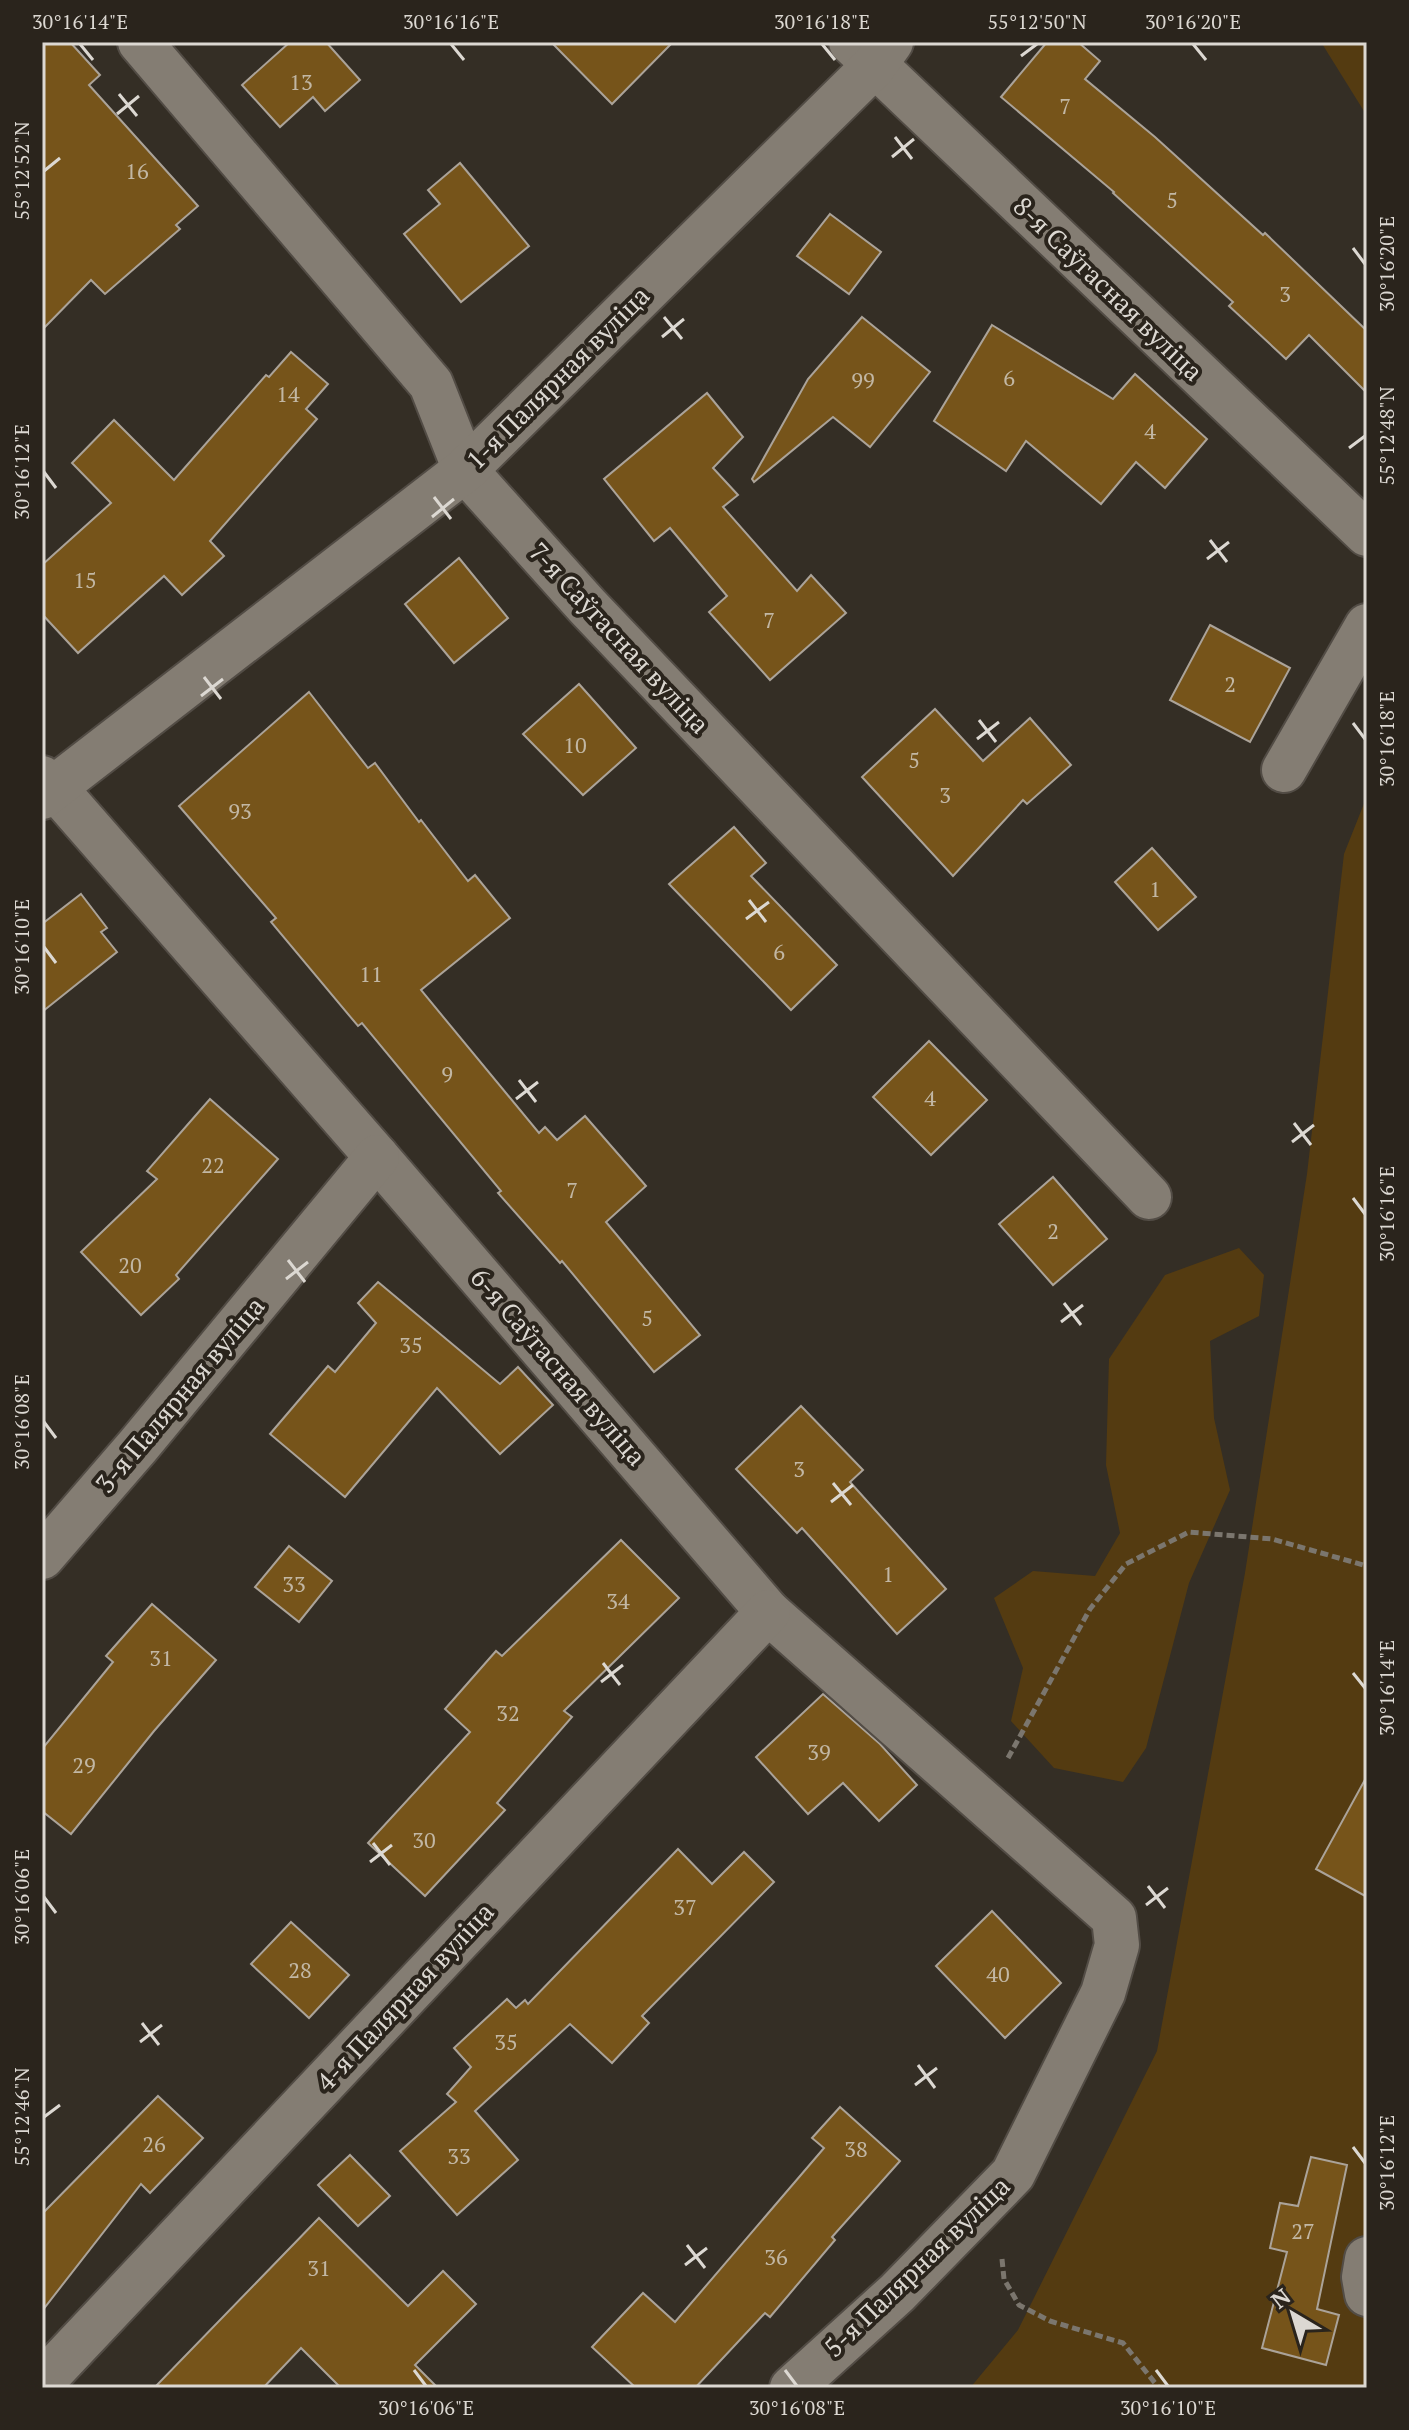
<svg xmlns="http://www.w3.org/2000/svg" width="1409" height="2430" font-family="'PT Serif',serif">
<style>
.green{fill:#543b11}
.building{fill:#76541a;stroke:#aba399;stroke-width:2}
.lines{fill:none;stroke-linecap:round;stroke-linejoin:round}
.minor-casing{stroke:#524c45;stroke-width:48}
.path{stroke:#7b766e;stroke-width:5;stroke-dasharray:8 4;stroke-linecap:butt}
.minor{stroke:#847d73;stroke-width:44}
.ticks{fill:none;stroke:#dcd8d2;stroke-width:3}
.labels{text-anchor:middle;stroke-width:8;stroke-linejoin:round;paint-order:stroke}
.number-label{font-size:22px;fill:#c2b7a4}
.street-label{font-size:26px;fill:#dcd8d2;stroke:#2a241c}
.neatline{fill:none;stroke:#dcd8d2;stroke-width:3}
.ticks-label{font-size:20px;text-anchor:middle;fill:#dcd8d2}
</style>
<rect width="100%" height="100%" fill="#342e25"/>
<!-- green -->
<g class="green">
<polygon points="1321,42 1367,42 1367,116"/>
<polygon points="1367,796 1367,2388 970,2388 1018,2330 1157,2051 1245,1573 1307,1174 1344,854"/>
<polygon points="1239,1248 1264,1275 1259,1316 1210,1341 1214,1418 1230,1490 1189,1583 1146,1748 1123,1782 1054,1768 1011,1721 1023,1668 994,1598 1033,1571 1095,1576 1120,1533 1106,1465 1109,1359 1165,1275"/>
</g>
<!-- building -->
<g class="building">
<polygon points="42,42 70,42 100,75 89,85 198,206 176,225 180,229 105,294 91,280 42,330"/>
<polygon points="290,42 326,42 360,80 325,111 313,97 280,127 242,85"/>
<polygon points="551,42 673,42 612,104"/>
<polygon points="1047,42 1078,42 1100,61 1085,79 1155,137 1263,235 1265,233 1367,331 1367,393 1309,335 1286,359 1229,306 1233,302 1113,193 1114,192 1001,97"/>
<polygon points="460,163 529,246 461,302 404,234 440,204 428,190"/>
<polygon points="830,214 881,252 849,294 797,256"/>
<polygon points="862,317 930,372 870,447 833,417 754,482 752,479 808,379"/>
<polygon points="992,325 1113,399 1135,374 1207,439 1165,488 1136,462 1101,504 1026,441 1006,471 934,421"/>
<polygon points="291,352 328,384 306,409 317,419 210,541 224,556 182,595 164,576 78,653 42,614 42,565 111,503 72,463 114,420 174,480 266,375 269,377"/>
<polygon points="707,393 743,437 713,468 738,495 723,507 797,591 811,575 846,613 770,680 709,612 727,596 670,528 654,541 604,479"/>
<polygon points="459,558 508,618 454,663 405,604"/>
<polygon points="1210,625 1290,668 1250,742 1170,700"/>
<polygon points="579,684 636,748 583,795 523,734"/>
<polygon points="309,692 368,768 375,763 419,822 421,820 468,881 475,875 510,918 421,990 539,1133 545,1127 557,1140 585,1116 646,1186 606,1222 700,1335 654,1372 562,1261 560,1263 498,1193 501,1191 362,1023 358,1026 271,922 276,918 179,806"/>
<polygon points="935,709 983,761 1030,718 1071,765 1027,804 1023,800 953,876 862,777"/>
<polygon points="734,827 766,863 751,876 837,965 791,1010 669,884"/>
<polygon points="1152,848 1196,897 1158,930 1115,882"/>
<polygon points="81,894 107,928 101,932 117,952 42,1012 42,924"/>
<polygon points="929,1041 987,1100 931,1155 873,1097"/>
<polygon points="210,1099 278,1159 176,1275 179,1279 141,1315 81,1252 157,1179 147,1171"/>
<polygon points="1053,1177 1107,1239 1053,1285 999,1224"/>
<polygon points="378,1282 500,1384 518,1367 553,1405 500,1454 437,1388 345,1497 270,1434 328,1366 335,1372 376,1323 358,1303"/>
<polygon points="801,1406 863,1470 850,1482 946,1589 897,1634 802,1528 797,1533 736,1469"/>
<polygon points="621,1540 679,1598 564,1711 572,1717 497,1803 505,1810 425,1896 368,1843 470,1732 445,1709 496,1651 502,1656"/>
<polygon points="289,1546 332,1581 299,1622 255,1587"/>
<polygon points="152,1604 216,1660 154,1731 71,1834 42,1811 42,1749 113,1662 106,1656"/>
<polygon points="823,1694 880,1744 917,1785 879,1821 843,1783 808,1814 756,1757"/>
<polygon points="1367,1776 1367,1897 1316,1869"/>
<polygon points="678,1849 712,1884 744,1852 774,1882 642,2016 649,2023 612,2063 570,2024 475,2111 518,2160 457,2215 400,2151 456,2102 447,2094 471,2067 454,2048 507,1999 516,2008 525,2000 528,2004"/>
<polygon points="992,1911 1061,1983 1005,2038 936,1966"/>
<polygon points="291,1922 349,1975 309,2018 251,1964"/>
<polygon points="158,2096 203,2138 150,2193 141,2184 42,2311 42,2214"/>
<polygon points="840,2107 900,2161 832,2237 835,2240 770,2317 765,2313 695,2388 636,2388 592,2347 643,2293 675,2322 824,2148 812,2138"/>
<polygon points="350,2155 390,2196 358,2226 318,2185"/>
<polygon points="1311,2157 1347,2165 1317,2309 1339,2315 1326,2365 1262,2348 1287,2252 1270,2248 1280,2203 1298,2206"/>
<polygon points="319,2218 408,2306 443,2271 476,2304 415,2365 438,2388 341,2388 301,2348 263,2388 154,2388"/>
</g>
<g class="lines">
<defs>
<g id="minor">
<polyline points="140,42 431,384 465,470 587,606 1149,1197"/>
<polyline points="851,42 1367,534"/>
<polyline points="1284,770 1367,626"/>
<polyline points="42,778 54,787 377,1157 768,1612 1114,1918 1117,1945 1103,1993 1013,2174 897,2293 792,2388"/>
<polyline points="42,797 465,470 874,66 891,42"/>
<polyline points="42,1557 138,1446 377,1157"/>
<polyline points="1367,2259 1364,2277 1367,2294"/>
<polyline points="42,2382 768,1612"/>
</g>
</defs>
<!-- minor casing -->
<use href="#minor" class="minor-casing"/>
<!-- path -->
<g class="path">
<polyline points="1008,1758 1090,1609 1126,1564 1189,1532 1272,1539 1367,1566"/>
<polyline points="1002,2259 1004,2279 1019,2305 1050,2321 1123,2343 1159,2388"/>
</g>
<!-- minor -->
<use href="#minor" class="minor"/>
</g>
<!-- ticks -->
<path class="ticks" d="M80 44 93 60M451 44 464 60M822 44 835 60M1193 44 1206 60M1021 56 1037 44M119 94 137 116M117 114 139 96M895 137 912 159M892 157 914 139M44 171 60 158M1353 248 1365 264M664 317 682 339M662 337 684 319M1349 448 1365 436M44 472 56 488M434 497 451 519M432 517 454 499M1210 540 1227 562M1207 559 1229 542M204 677 221 699M201 696 223 679M979 720 996 742M1353 723 1365 739M977 739 999 722M749 900 766 922M746 919 769 902M44 947 56 963M519 1080 536 1102M516 1099 538 1082M1294 1123 1311 1145M1292 1142 1314 1125M1353 1198 1365 1214M288 1260 305 1282M286 1279 308 1262M1064 1303 1081 1325M1061 1322 1083 1305M44 1422 56 1438M833 1483 851 1505M831 1502 853 1485M603 1663 620 1685M1353 1673 1365 1688M601 1682 623 1665M373 1843 390 1865M370 1862 392 1845M1148 1886 1165 1908M44 1897 56 1913M1146 1905 1168 1888M142 2023 159 2045M140 2042 162 2025M918 2065 935 2088M915 2085 937 2068M44 2117 60 2105M1353 2147 1365 2163M687 2245 705 2268M685 2265 707 2248M414 2370 426 2386M785 2370 797 2386M1156 2370 1168 2386"/>
<g class="labels">
<!-- number labels -->
<g class="number-label">
<text x="301" y="90">13</text>
<text x="1065" y="114">7</text>
<text x="137" y="179">16</text>
<text x="1172" y="208">5</text>
<text x="1285" y="302">3</text>
<text x="1009" y="386">6</text>
<text x="863" y="388">99</text>
<text x="288" y="402">14</text>
<text x="1150" y="439">4</text>
<text x="85" y="588">15</text>
<text x="769" y="628">7</text>
<text x="1230" y="692">2</text>
<text x="575" y="753">10</text>
<text x="914" y="768">5</text>
<text x="945" y="803">3</text>
<text x="240" y="819">93</text>
<text x="1155" y="897">1</text>
<text x="779" y="960">6</text>
<text x="371" y="982">11</text>
<text x="447" y="1082">9</text>
<text x="930" y="1106">4</text>
<text x="213" y="1173">22</text>
<text x="572" y="1198">7</text>
<text x="1053" y="1239">2</text>
<text x="130" y="1273">20</text>
<text x="647" y="1326">5</text>
<text x="411" y="1353">35</text>
<text x="799" y="1477">3</text>
<text x="888" y="1582">1</text>
<text x="294" y="1592">33</text>
<text x="618" y="1609">34</text>
<text x="161" y="1666">31</text>
<text x="508" y="1721">32</text>
<text x="819" y="1760">39</text>
<text x="84" y="1773">29</text>
<text x="424" y="1848">30</text>
<text x="685" y="1915">37</text>
<text x="300" y="1978">28</text>
<text x="998" y="1982">40</text>
<text x="506" y="2050">35</text>
<text x="154" y="2152">26</text>
<text x="856" y="2157">38</text>
<text x="459" y="2164">33</text>
<text x="1303" y="2239">27</text>
<text x="776" y="2265">36</text>
<text x="319" y="2276">31</text>
</g>
<!-- street labels -->
<g class="street-label">
<text transform="translate(1108 289) rotate(44)" y="9">8-я Саўгасная вуліца</text>
<text transform="translate(558 378) rotate(-45)" y="9">1-я Палярная вуліца</text>
<text transform="translate(619 638) rotate(47)" y="9">7-я Саўгасная вуліца</text>
<text transform="translate(558 1367) rotate(49)" y="9">6-я Саўгасная вуліца</text>
<text transform="translate(180 1395) rotate(-50)" y="9">3-я Палярная вуліца</text>
<text transform="translate(405 1997) rotate(-47)" y="9">4-я Палярная вуліца</text>
<text transform="translate(917 2267) rotate(-44)" y="9">5-я Палярная вуліца</text>
</g>
</g>
<!-- border -->
<rect width="1409" height="2430" fill="none" stroke="#2a241c" stroke-width="88"/>
<!-- north arrow -->
<g transform="translate(1293 2314) rotate(322)" stroke="#2a241c" stroke-width="6" paint-order="stroke">
<path d="M0-6L14 30L0 20L-14 30Z" fill="#dcd8d2"/>
<text y="-12" font-size="22" font-weight="bold" text-anchor="middle" fill="#dcd8d2">N</text>
</g>
<rect x="44" y="44" width="1321" height="2342" class="neatline"/>
<g class="ticks-label">
<text x="80" y="29">30°16'14"E</text>
<text x="451" y="29">30°16'16"E</text>
<text x="822" y="29">30°16'18"E</text>
<text x="1037" y="29">55°12'50"N</text>
<text x="1193" y="29">30°16'20"E</text>
<text transform="translate(22 171) rotate(-90)" y="7">55°12'52"N</text>
<text transform="translate(1387 264) rotate(-90)" y="7">30°16'20"E</text>
<text transform="translate(1387 436) rotate(-90)" y="7">55°12'48"N</text>
<text transform="translate(22 472) rotate(-90)" y="7">30°16'12"E</text>
<text transform="translate(1387 739) rotate(-90)" y="7">30°16'18"E</text>
<text transform="translate(22 947) rotate(-90)" y="7">30°16'10"E</text>
<text transform="translate(1387 1214) rotate(-90)" y="7">30°16'16"E</text>
<text transform="translate(22 1422) rotate(-90)" y="7">30°16'08"E</text>
<text transform="translate(1387 1688) rotate(-90)" y="7">30°16'14"E</text>
<text transform="translate(22 1897) rotate(-90)" y="7">30°16'06"E</text>
<text transform="translate(22 2117) rotate(-90)" y="7">55°12'46"N</text>
<text transform="translate(1387 2163) rotate(-90)" y="7">30°16'12"E</text>
<text x="426" y="2415">30°16'06"E</text>
<text x="797" y="2415">30°16'08"E</text>
<text x="1168" y="2415">30°16'10"E</text>
</g>
</svg>
